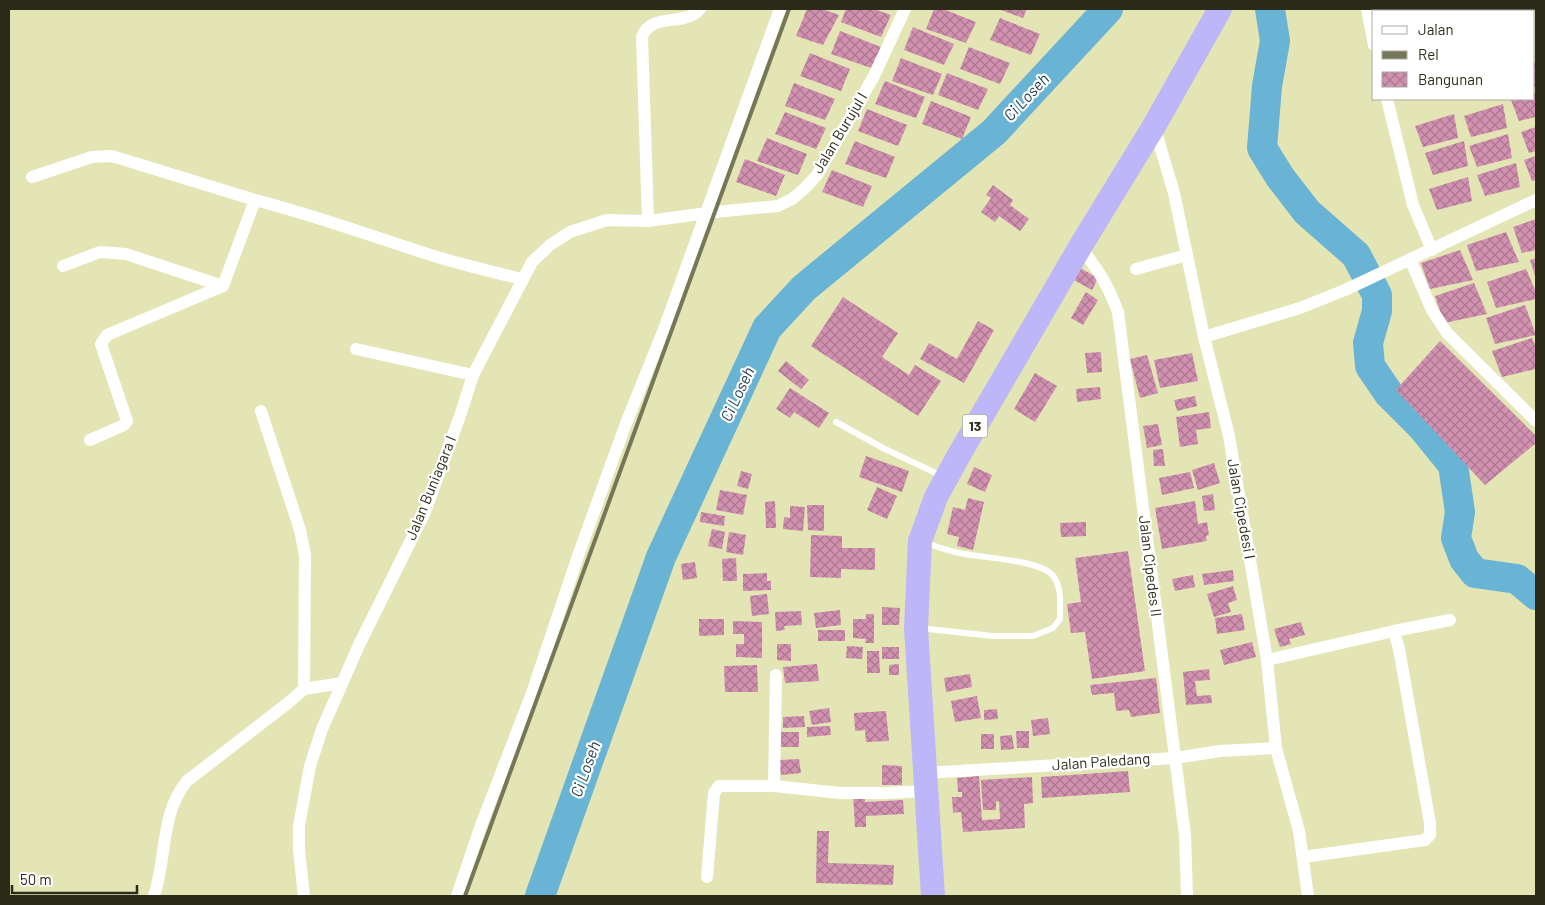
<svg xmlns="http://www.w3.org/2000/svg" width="1545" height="905" font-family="Barlow,sans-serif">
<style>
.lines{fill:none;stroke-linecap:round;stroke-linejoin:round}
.river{stroke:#69b3d4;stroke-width:30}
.building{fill:url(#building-cross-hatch)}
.lane{stroke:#fff;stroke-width:6}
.street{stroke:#fff;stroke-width:12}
.highway{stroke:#bdb6f8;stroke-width:24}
.rail{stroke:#767757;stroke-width:4}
.labels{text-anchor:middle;stroke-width:4.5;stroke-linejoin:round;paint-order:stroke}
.shield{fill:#fff;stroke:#6a6b5d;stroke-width:1}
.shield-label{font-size:14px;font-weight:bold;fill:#2a2b18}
.street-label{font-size:15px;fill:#2a2b18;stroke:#fff}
.water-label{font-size:16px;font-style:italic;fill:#183948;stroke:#fff}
</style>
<defs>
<pattern id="building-cross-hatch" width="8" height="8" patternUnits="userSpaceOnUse" patternTransform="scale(1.25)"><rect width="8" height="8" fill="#d291b0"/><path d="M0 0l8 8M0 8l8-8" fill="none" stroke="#ab778e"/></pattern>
</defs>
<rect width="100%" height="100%" fill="#e4e5b4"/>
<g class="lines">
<!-- river -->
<g class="river">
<polyline points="1270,9 1275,41 1267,86 1262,148 1280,177 1307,212 1356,255 1377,295 1377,311 1368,343 1370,366 1389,394 1423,428 1453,465 1460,512 1456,538 1464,559 1475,573 1517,579 1536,595"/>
<polyline points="540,896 661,557 767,328 804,288 994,132 1108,9"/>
</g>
</g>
<!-- building -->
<g class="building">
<polygon points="807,9 822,9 839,15 823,45 796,36"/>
<polygon points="846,9 874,9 891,15 881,37 841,22"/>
<polygon points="934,9 943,9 976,22 966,43 926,29"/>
<polygon points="998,9 1027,9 1023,18"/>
<polygon points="1393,9 1419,9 1411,11 1394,11"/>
<polygon points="1513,9 1528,9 1528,11 1507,11"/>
<polygon points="1000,18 1040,34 1031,55 990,40"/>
<polygon points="913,27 954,44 944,65 904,50"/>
<polygon points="840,31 881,47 871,68 831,54"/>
<polygon points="969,47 1010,63 1000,84 960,69"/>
<polygon points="810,53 850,69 841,91 800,76"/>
<polygon points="901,58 942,74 933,95 892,81"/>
<polygon points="1536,61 1536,86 1534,87 1534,62"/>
<polygon points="947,73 988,89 978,110 938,95"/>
<polygon points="885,81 925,97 916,118 875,104"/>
<polygon points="794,83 835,99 825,120 785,106"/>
<polygon points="1536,92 1536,117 1519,121 1511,100 1534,99 1534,93"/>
<polygon points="931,101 971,117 962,139 922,124"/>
<polygon points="1503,104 1507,128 1471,137 1464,116"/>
<polygon points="867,109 907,125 898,146 858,131"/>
<polygon points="785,112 826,128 816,149 775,134"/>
<polygon points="1454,114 1458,138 1423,147 1415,126"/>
<polygon points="1536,127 1536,151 1529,153 1521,132"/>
<polygon points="1508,134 1512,158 1477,167 1469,146"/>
<polygon points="767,138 807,154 798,175 757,161"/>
<polygon points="855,141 895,157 886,178 845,164"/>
<polygon points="1464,141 1468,166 1433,175 1425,153"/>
<polygon points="1536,156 1536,180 1532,181 1524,160"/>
<polygon points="745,159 785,175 776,196 736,182"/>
<polygon points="1516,163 1520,187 1485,196 1477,175"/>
<polygon points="832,170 872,186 863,207 822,192"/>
<polygon points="1468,177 1472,201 1437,210 1429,189"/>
<polygon points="993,185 1013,200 1010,205 1029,219 1020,231 999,216 995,222 981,212 991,198 986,195"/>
<polygon points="1536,219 1536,250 1522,253 1513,227"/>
<polygon points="1506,232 1519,262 1476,271 1467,245"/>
<polygon points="1460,250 1473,280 1430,289 1421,263"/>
<polygon points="1536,258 1536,279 1530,260"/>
<polygon points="1080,268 1098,278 1092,290 1074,280"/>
<polygon points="1526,269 1536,292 1536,299 1496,308 1487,282"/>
<polygon points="1474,283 1487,314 1444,323 1435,296"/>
<polygon points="1086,292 1098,300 1083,325 1071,318"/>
<polygon points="843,297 898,333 882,357 909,375 915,365 941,381 918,416 811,346"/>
<polygon points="1525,305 1536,335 1495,344 1486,318"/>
<polygon points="978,321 994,330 964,383 920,359 929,343 957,359"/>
<polygon points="1532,338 1536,348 1536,369 1502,377 1492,351"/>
<polygon points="1440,341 1536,436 1536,443 1485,485 1396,390"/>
<polygon points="1101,352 1102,372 1087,373 1085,353"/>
<polygon points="1192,353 1198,381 1160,388 1154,360"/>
<polygon points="1147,355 1158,393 1140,398 1130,359"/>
<polygon points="786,361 809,380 801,389 778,371"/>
<polygon points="1035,373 1057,386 1035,422 1014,409"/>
<polygon points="1100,387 1101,399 1077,402 1076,389"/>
<polygon points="790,388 829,413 819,428 794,412 790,418 776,409"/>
<polygon points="1195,396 1197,406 1177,411 1174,400"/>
<polygon points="1209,412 1211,428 1196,430 1198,444 1180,447 1176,417"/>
<polygon points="1158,424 1162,445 1147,448 1143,426"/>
<polygon points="1163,449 1165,466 1154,466 1153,450"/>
<polygon points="866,456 909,471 902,492 859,477"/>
<polygon points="1214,463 1220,483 1198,490 1192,470"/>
<polygon points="974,467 992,475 985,492 967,484"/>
<polygon points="741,471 752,474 748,489 737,486"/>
<polygon points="1190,472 1194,488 1162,495 1159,478"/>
<polygon points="877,487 897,496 887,519 867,510"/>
<polygon points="720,490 747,495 743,515 716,510"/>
<polygon points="1213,494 1215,510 1204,511 1202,496"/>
<polygon points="968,498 984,502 973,550 957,546 959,537 947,534 953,507 965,510"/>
<polygon points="775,501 776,528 766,528 765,502"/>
<polygon points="1195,501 1198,524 1207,522 1209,535 1206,536 1207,541 1162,549 1155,508"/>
<polygon points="807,505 824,505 824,531 808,530"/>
<polygon points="790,506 805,507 803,531 783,529 784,517 790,518"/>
<polygon points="701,512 725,516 724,526 700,522"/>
<polygon points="1086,522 1086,536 1061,537 1060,523"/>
<polygon points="712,529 725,532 722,549 708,546"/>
<polygon points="729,532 746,535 743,555 726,552"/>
<polygon points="811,535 842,536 842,548 875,548 875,570 841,569 841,578 810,577"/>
<polygon points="1128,551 1145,671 1092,679 1085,632 1071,633 1067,604 1081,602 1075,558"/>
<polygon points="736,558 737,581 723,581 722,559"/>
<polygon points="695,562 697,578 683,580 681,564"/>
<polygon points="1233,570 1234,581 1204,585 1202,574"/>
<polygon points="767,573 767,581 771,581 771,590 743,591 743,574"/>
<polygon points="1193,575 1195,587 1175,591 1172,579"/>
<polygon points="1233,586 1237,600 1228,603 1231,612 1214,617 1207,594"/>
<polygon points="767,594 769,614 752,616 750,596"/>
<polygon points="882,607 900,608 899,625 882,625"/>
<polygon points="840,610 841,625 816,628 814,613"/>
<polygon points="801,611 802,625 784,626 785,630 776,631 775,612"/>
<polygon points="866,614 874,614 874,643 865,643 866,639 853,638 853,619 866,619"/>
<polygon points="1242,614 1245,630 1217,634 1215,618"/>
<polygon points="699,619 724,619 724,635 699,636"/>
<polygon points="733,621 762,622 762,658 736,657 736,644 744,644 744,634 733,634"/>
<polygon points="1301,622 1305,635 1289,639 1291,644 1280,647 1274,629"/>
<rect x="818" y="630" width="27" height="11"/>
<polygon points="1252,642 1256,657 1224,665 1220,650"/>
<polygon points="777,644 791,644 791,661 777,660"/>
<polygon points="847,646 863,647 862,659 846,658"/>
<rect x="882" y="647" width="17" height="12"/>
<polygon points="867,651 879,651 880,673 867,673"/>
<polygon points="817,664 819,681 785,683 783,667"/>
<polygon points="899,664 899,675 889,675 889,665"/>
<polygon points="757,665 758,692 725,692 724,666"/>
<polygon points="1209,669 1210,680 1195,681 1197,696 1211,695 1212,703 1186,705 1183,672"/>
<polygon points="970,674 972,687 946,692 944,678"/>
<polygon points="1156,678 1160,713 1131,717 1129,710 1116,711 1114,693 1092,695 1090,685"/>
<polygon points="977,696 981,718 955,722 951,701"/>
<polygon points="829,708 831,722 812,725 809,711"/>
<polygon points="997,709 998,719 984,720 984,710"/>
<polygon points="886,711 889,741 866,742 865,730 855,731 854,713"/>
<polygon points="804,716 805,727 783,728 783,717"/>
<polygon points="1048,718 1050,734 1033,736 1031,720"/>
<polygon points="830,726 831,735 807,737 807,727"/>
<polygon points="1016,731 1029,731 1029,748 1017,748"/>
<rect x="781" y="732" width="18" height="15"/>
<rect x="981" y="734" width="13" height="15"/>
<polygon points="1012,735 1014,749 1001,750 1000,736"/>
<polygon points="799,759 801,773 781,775 779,760"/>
<polygon points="882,765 902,766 902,785 882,785"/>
<polygon points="1128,771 1130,792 1042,798 1041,777"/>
<polygon points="979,776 982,820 1000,819 999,801 996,802 996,810 983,810 981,780 1032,777 1033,803 1024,804 1025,828 963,832 961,812 953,813 952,797 962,797 962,792 958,792 957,778"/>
<polygon points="853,794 865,794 865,802 903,800 904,814 866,816 866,827 855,827"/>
<polygon points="817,831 829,831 828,863 894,865 893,885 816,883"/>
</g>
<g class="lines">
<!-- lane -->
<g class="lane">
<polyline points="836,422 883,448 942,476"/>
<path d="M919 628 993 636H1033L1053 628 1060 619C1060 605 1062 589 1054 577 1043 560 984 558 965 554 951 552 937 547 924 542"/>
</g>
<!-- street -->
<g class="street">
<polyline points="1367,9 1374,45"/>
<polyline points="1387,99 1413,205 1432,250"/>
<polyline points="1154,126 1174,193 1204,337 1229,436 1267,660 1276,748 1299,831 1308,896"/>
<polyline points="32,177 92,157 112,156 255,200"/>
<path d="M648 221 642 37C650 12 685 27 700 9"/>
<path d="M1080 247C1098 269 1108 285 1118 312L1185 835 1187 896"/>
<polyline points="1410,259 1432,310 1447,333 1536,421"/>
<polyline points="63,266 100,252 126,254 223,286"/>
<polyline points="1136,269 1187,255"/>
<polyline points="1204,337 1300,308 1345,290 1536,200"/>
<polyline points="356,349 473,375"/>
<polyline points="261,411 300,530 305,555 304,689"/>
<path d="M90 440 124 425 127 421 101 344 107 335 223 286 255 200C315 215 374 237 434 256 463 265 493 272 522 279"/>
<polyline points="1267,660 1394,631 1450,620"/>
<polyline points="925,773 1175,758 1220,751 1276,748"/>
<polyline points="774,786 776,675"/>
<polyline points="1303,857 1425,840 1430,835 1430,823 1399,649 1394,631"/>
<polyline points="707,877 714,793 719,786 774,786 840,793 886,793 926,791"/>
<path d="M154 896C167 857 160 814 187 781L288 703 304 689 342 683"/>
<polyline points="304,896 299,850 299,826 310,766 322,729 359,645 425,512 461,413 473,375 532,262 550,245 570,232 607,220 648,221 715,212 778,206 792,199 804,189 817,175 874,76 905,9"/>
<polyline points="457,896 480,828 532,693 578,556 625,426 664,329 780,9"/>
</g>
<!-- highway -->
<polyline class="highway" points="933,896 916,628 920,541 936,497 959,455 1080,247 1154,126 1220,9"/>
<!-- rail -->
<polyline class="rail" points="465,896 789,9"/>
</g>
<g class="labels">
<!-- shield labels -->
<rect class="shield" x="962.5" y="414.5" width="25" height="23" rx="4"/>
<g class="shield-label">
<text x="975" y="431">13</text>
</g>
<!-- street labels -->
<g class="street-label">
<text transform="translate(840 133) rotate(-59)" y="5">Jalan Burujul I</text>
<text transform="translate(431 488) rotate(-68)" y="5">Jalan Buniagara I</text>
<text transform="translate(1241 509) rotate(80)" y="5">Jalan Cipedesi I</text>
<text transform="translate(1150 566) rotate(83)" y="5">Jalan Cipedes II</text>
<text transform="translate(1101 762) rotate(-4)" y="5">Jalan Paledang</text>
</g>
<!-- water labels -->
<g class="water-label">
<text transform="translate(1026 97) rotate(-47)" y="6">Ci Loseh</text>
<text transform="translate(737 394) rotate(-65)" y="6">Ci Loseh</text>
<text transform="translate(585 769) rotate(-70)" y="6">Ci Loseh</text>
</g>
</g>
<!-- border -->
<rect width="1545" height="905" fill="none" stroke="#2a2b18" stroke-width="20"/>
<!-- legend -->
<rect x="1372" y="10" width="162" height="90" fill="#ffffff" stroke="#aaaaa3"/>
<rect x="1382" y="26" width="25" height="8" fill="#ffffff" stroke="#aaaaa3"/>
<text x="1418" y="35" font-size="15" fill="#2a2b18">Jalan</text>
<rect x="1382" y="51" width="25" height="8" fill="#767757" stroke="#aaaaa3"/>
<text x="1418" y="60" font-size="15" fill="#2a2b18">Rel</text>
<rect x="1382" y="72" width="25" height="15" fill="url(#building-cross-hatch)" stroke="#aaaaa3"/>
<text x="1418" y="85" font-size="15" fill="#2a2b18">Bangunan</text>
<!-- scale -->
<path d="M12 885v8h125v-8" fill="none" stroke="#2a2b18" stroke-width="2.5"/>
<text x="20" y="885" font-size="15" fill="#2a2b18" stroke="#ffffff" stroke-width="4" paint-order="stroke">50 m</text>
</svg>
